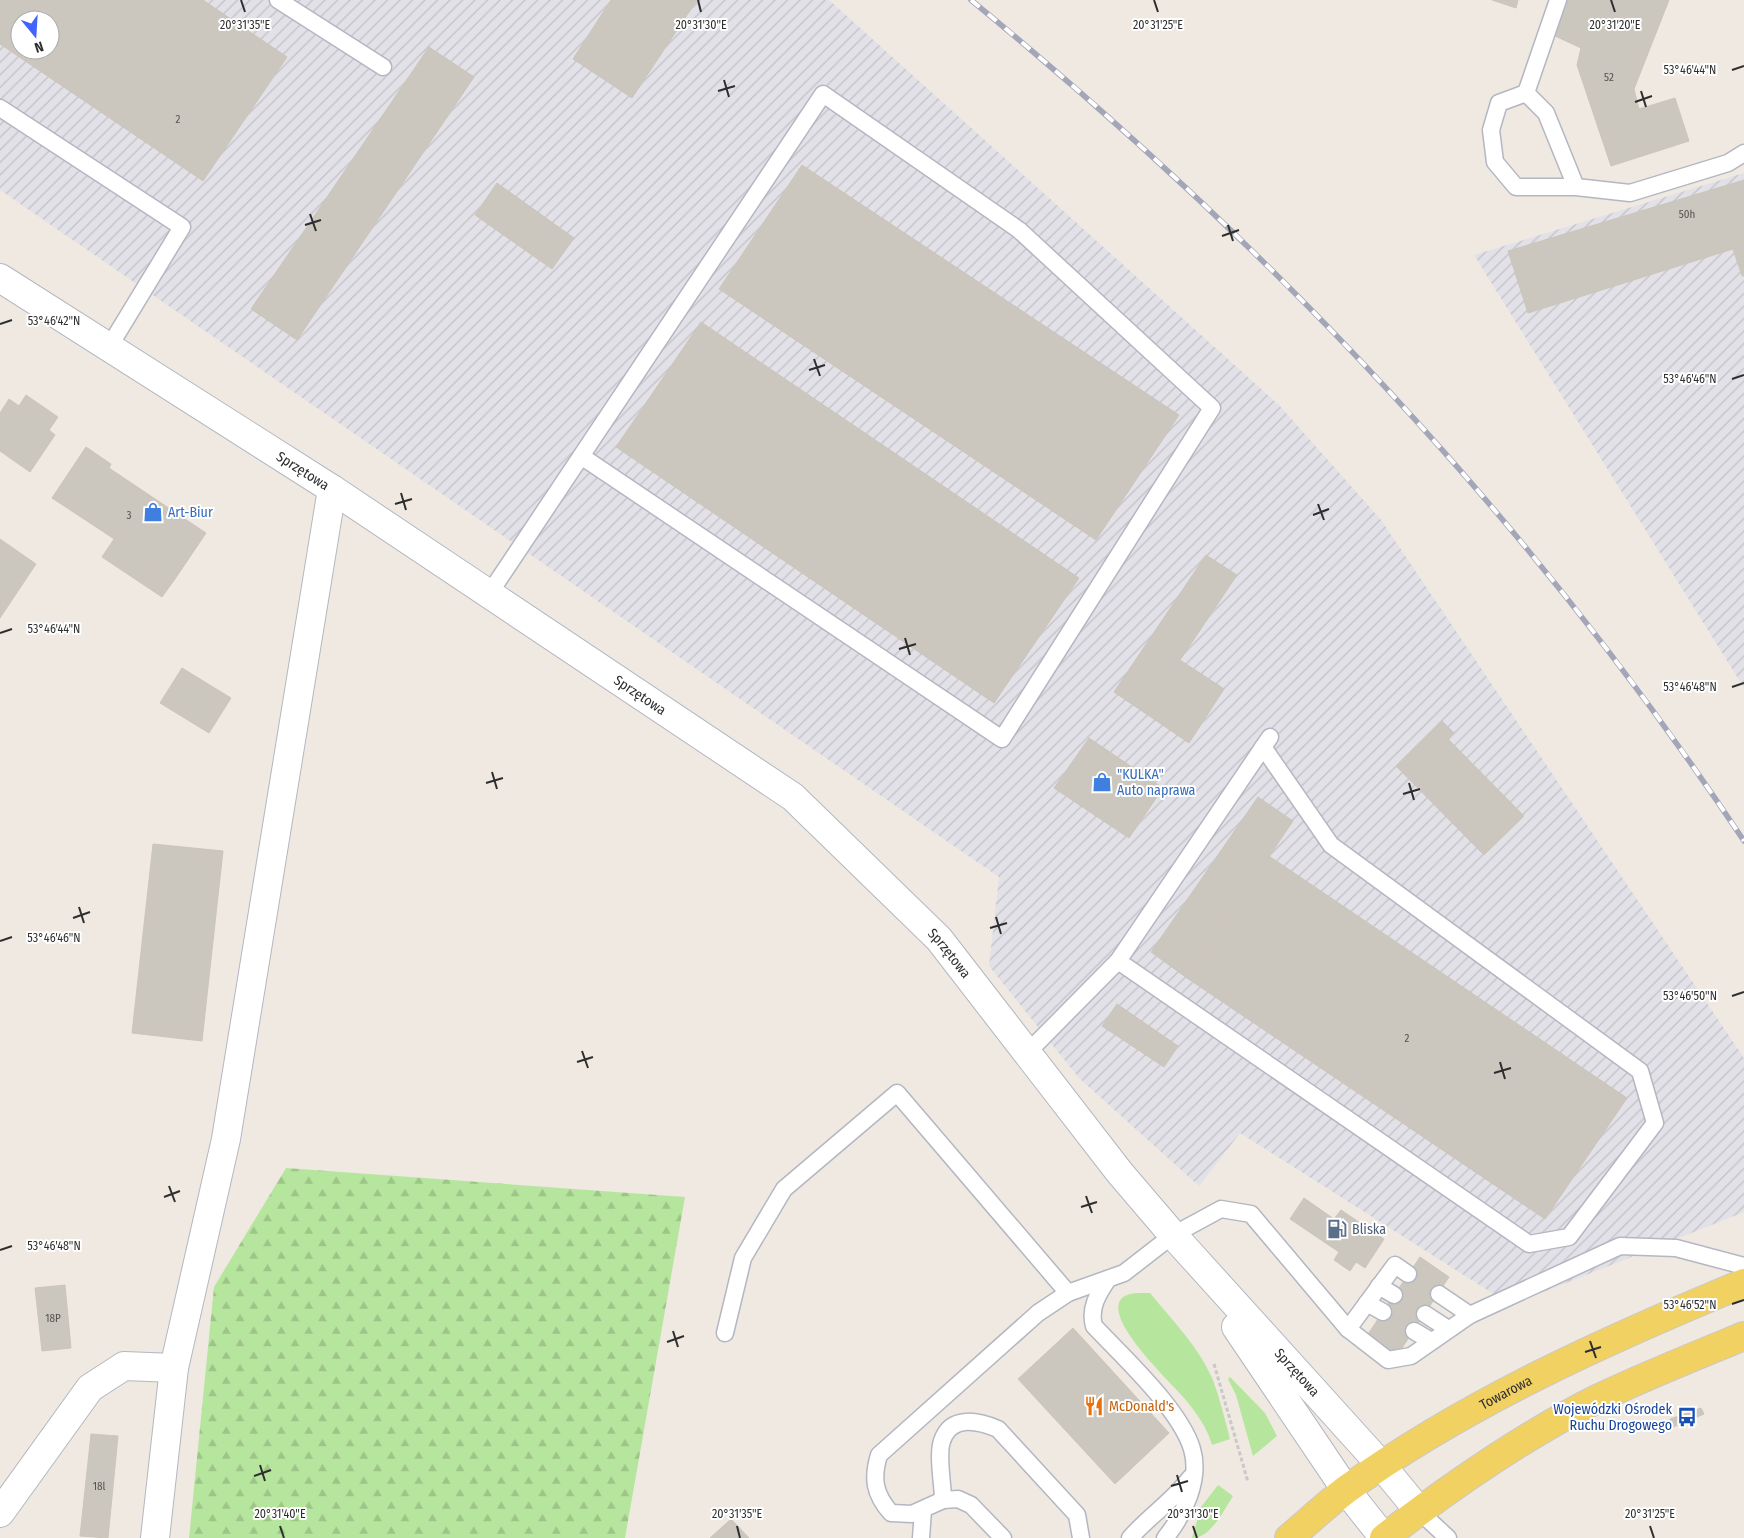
<svg xmlns="http://www.w3.org/2000/svg" width="1744" height="1538" font-family="'Fira Sans Condensed',sans-serif">
<style>
.industrial{fill:url(#industrial-furrows);fill-rule:evenodd}
.grass{fill:#b6e59e}
.forest{fill:url(#forest-firs)}
.building{fill:#cbc7bf;stroke:#cbc5ba;fill-rule:evenodd}
.lines{fill:none;stroke-linecap:round;stroke-linejoin:round}
.lane-casing{stroke:#b4b7c1;stroke-width:19}
.street-casing{stroke:#b4b7c1;stroke-width:30}
.primary-casing{stroke:#c9c9c9;stroke-width:30}
.path{stroke:#c9c9c9;stroke-width:3;stroke-dasharray:4 2.5;stroke-linecap:butt}
.lane{stroke:#fff;stroke-width:16}
.street{stroke:#fff;stroke-width:28}
.primary{stroke:#f2d163;stroke-width:28}
.rail-casing{stroke:#a3a6b8;stroke-width:5.5}
.rail{stroke:#fff;stroke-width:4;stroke-dasharray:11;stroke-linecap:butt}
.ticks{fill:none;stroke:#2e2e2e;stroke-width:2}
.labels{text-anchor:middle;stroke-width:4;stroke-linejoin:round;paint-order:stroke}
.number-label{font-size:11px;fill:#555452}
.street-label{font-size:14px;fill:#2e2e2e;stroke:#fff}
.shop-label{font-size:14px;fill:#366cbe;stroke:#fff;text-anchor:start}
.service-label{font-size:14px;fill:#4e5e75;stroke:#fff;text-anchor:start}
.food-label{font-size:14px;fill:#c56008;stroke:#fff;text-anchor:start}
.transit-label{font-size:14px;fill:#164399;stroke:#fff;text-anchor:end}
.ticks-label{font-size:12px;text-anchor:middle;fill:#2e2e2e;stroke:#fff;stroke-width:4;stroke-linejoin:round;paint-order:stroke}
</style>
<defs>
<pattern id="industrial-furrows" width="10" height="10" patternUnits="userSpaceOnUse" patternTransform="scale(1.25)"><rect width="10" height="10" fill="#e3e1e8"/><path d="M-1 1l2-2M0 10L10 0M9 11l2-2" fill="none" stroke="#c3c1c7"/></pattern>
<pattern id="forest-firs" width="22" height="20" patternUnits="userSpaceOnUse" patternTransform="scale(1.25)"><rect width="22" height="20" fill="#b6e59e"/><path d="M5 1l3.5 6h-7zM16 11l3.5 6h-7z" fill="#9dc588"/></pattern>
</defs>
<rect width="100%" height="100%" fill="#efe9e1"/>
<!-- industrial -->
<g class="industrial">
<path d="M0 0H829L1279 405 1381 520 1744 1058V1212L1511 1305 1240 1133 1199 1186 1079 1078 989 966 999 877 0 190ZM20 20H50V50H20Z"/>
<polygon points="1744,173 1744,688 1474,255"/>
</g>
<!-- grass -->
<g class="grass">
<path d="M1150 1293C1172 1320 1199 1347 1213 1380 1220 1399 1225 1420 1230 1439L1212 1445C1207 1427 1197 1414 1185 1399 1174 1385 1099 1317 1123 1297 1130 1292 1142 1293 1150 1293Z"/>
<polygon points="1230,1377 1265,1413 1277,1436 1253,1456 1236,1395 1228,1379"/>
<path d="M1218 1485 1233 1496C1224 1510 1211 1538 1192 1538L1201 1507Z"/>
</g>
<!-- forest -->
<polygon class="forest" points="286,1168 685,1197 625,1538 189,1538 214,1287"/>
<!-- building -->
<g class="building">
<path d="M0 0H203L287 57 203 181 0 44ZM20 20H50V50H20Z"/>
<polygon points="611,0 697,0 632,98 573,59"/>
<polygon points="1492,0 1518,0 1516,8"/>
<polygon points="1565,0 1669,0 1634,89 1639,109 1675,98 1689,141 1611,166 1577,65 1581,48 1553,35"/>
<polygon points="429,47 474,77 297,340 251,309"/>
<polygon points="802,165 1179,415 1096,540 719,289"/>
<polygon points="1744,180 1744,276 1742,276 1733,249 1528,313 1508,251"/>
<polygon points="497,183 574,238 552,269 475,215"/>
<polygon points="701,322 1079,578 994,703 616,447"/>
<polygon points="26,395 58,417 49,430 55,435 30,472 0,451 0,413 9,399 19,406"/>
<polygon points="86,447 111,464 109,468 206,533 175,579 52,498"/>
<polygon points="0,539 36,564 0,618"/>
<polygon points="114,539 175,579 162,597 102,557"/>
<polygon points="1206,555 1237,575 1180,660 1224,689 1189,743 1114,692"/>
<polygon points="182,668 231,698 209,733 160,703"/>
<polygon points="1442,721 1454,733 1448,739 1524,816 1484,855 1396,766"/>
<polygon points="1089,738 1163,788 1129,838 1054,788"/>
<polygon points="1258,797 1293,821 1187,978 1151,952"/>
<polygon points="153,844 223,851 202,1041 132,1033"/>
<polygon points="1269,856 1627,1098 1545,1219 1187,978"/>
<polygon points="1117,1004 1178,1046 1164,1067 1102,1026"/>
<polygon points="1304,1198 1334,1219 1341,1210 1384,1239 1365,1268 1356,1262 1350,1271 1334,1260 1339,1252 1290,1219"/>
<polygon points="1420,1257 1449,1277 1396,1357 1366,1337"/>
<polygon points="65,1285 71,1348 42,1351 35,1288"/>
<polygon points="1073,1328 1169,1433 1115,1484 1018,1379"/>
<polygon points="1701,1408 1704,1414 1673,1427 1670,1419"/>
<polygon points="91,1434 118,1436 108,1538 80,1536"/>
<polygon points="731,1519 749,1538 710,1538"/>
</g>
<g class="lines">
<defs>
<g id="lane">
<polyline points="278,0 383,67"/>
<polyline points="1526,93 1558,0"/>
<polyline points="0,108 182,227 109,347"/>
<polyline points="1576,187 1546,113 1526,93 1499,103 1491,130 1495,162 1516,187 1576,187 1630,193 1728,163 1744,153"/>
<polyline points="489,594 823,94 1019,230 1212,408 1002,739 581,456"/>
<polyline points="1118,961 1529,1244 1569,1237 1655,1123 1640,1071 1331,845 1263,747"/>
<polyline points="1027,1053 1118,961 1270,737"/>
<path d="M1108 1279C1098 1294 1089 1308 1094 1326 1123 1357 1180 1409 1192 1449 1201 1479 1184 1515 1165 1538"/>
<polyline points="1379,1286 1394,1295"/>
<polyline points="1439,1294 1470,1315"/>
<polyline points="1367,1303 1383,1312"/>
<polyline points="1425,1314 1448,1329"/>
<polyline points="1348,1329 1395,1265 1408,1274"/>
<polyline points="1414,1331 1431,1341"/>
<polyline points="725,1333 743,1258 784,1189 897,1093 1068,1293 1124,1273 1173,1235 1221,1209 1251,1214 1348,1329 1388,1360 1411,1356 1470,1315 1620,1246 1676,1248 1744,1266"/>
<path d="M943 1500C943 1484 937 1455 942 1441 951 1414 979 1421 998 1429L1077 1515 1081 1538"/>
<polyline points="1419,1511 1448,1538"/>
<polyline points="921,1538 923,1510"/>
<path d="M1003 1538 971 1505 958 1499 943 1500 912 1514 891 1513C874 1494 872 1478 879 1455L1038 1313 1068 1293"/>
<path d="M1130 1538C1149 1516 1173 1501 1190 1478"/>
</g>
<g id="street">
<path id="s1" d="M0 278 332 489 793 797 939 939 1120 1173 1173 1235 1382 1466 1419 1511"/>
<polyline points="1236,1327 1346,1490 1384,1538"/>
<polyline points="0,1513 90,1388 124,1366 174,1368"/>
<polyline points="155,1538 174,1368 226,1139 332,489"/>
</g>
<g id="primary">
<path id="s2" d="M1289 1538C1308 1522 1327 1504 1347 1489 1468 1402 1607 1340 1744 1283"/>
<path d="M1384 1538C1450 1487 1522 1437 1597 1399 1645 1376 1695 1356 1744 1336"/>
</g>
</defs>
<!-- lane casing -->
<use href="#lane" class="lane-casing"/>
<!-- street casing -->
<use href="#street" class="street-casing"/>
<!-- primary casing -->
<use href="#primary" class="primary-casing"/>
<!-- path -->
<polyline class="path" points="1214,1364 1248,1482"/>
<!-- lane -->
<use href="#lane" class="lane"/>
<!-- street -->
<use href="#street" class="street"/>
<!-- primary -->
<use href="#primary" class="primary"/>
<defs>
<path id="rail" d="M971 0C1271 246 1529 518 1744 841"/>
</defs>
<!-- rail casing -->
<use href="#rail" class="rail-casing"/>
<!-- rail -->
<use href="#rail" class="rail"/>
</g>
<!-- ticks -->
<path class="ticks" d="M241 0 245 12M698 0 701 12M1154 0 1158 12M1611 0 1615 12M1732 70 1744 66M724 80 729 97M718 91 735 86M1641 91 1646 107M1635 102 1652 96M310 214 316 231M305 225 321 220M1228 225 1233 241M1222 236 1239 230M0 324 12 320M814 359 820 376M809 370 825 365M1732 379 1744 375M401 493 406 510M395 504 412 499M1318 504 1324 520M1313 515 1329 509M0 633 12 629M905 638 910 655M899 649 916 644M1732 687 1744 683M492 772 497 789M486 783 503 778M1409 783 1414 800M1403 794 1420 789M79 907 84 923M996 917 1001 934M73 918 90 912M990 928 1007 923M0 941 12 937M1732 996 1744 992M582 1051 588 1068M577 1062 593 1057M1500 1062 1505 1079M1494 1073 1511 1068M169 1186 175 1202M1086 1196 1092 1213M164 1197 180 1191M1081 1207 1097 1202M0 1250 12 1246M1732 1304 1744 1300M673 1331 678 1347M1590 1341 1596 1358M667 1342 684 1336M1585 1352 1601 1347M260 1465 265 1481M1177 1475 1182 1492M254 1476 271 1470M1171 1486 1188 1481M280 1526 284 1538M737 1526 740 1538M1193 1526 1197 1538M1650 1526 1654 1538"/>
<!-- icons -->
<defs>
<symbol id="shop-bare" viewBox="-9 -9 18 18"><path d="M-5-2.5h2.3a2.7 3.5 0 0 1 5.4 0H5L5.5 6h-11ZM-1.5-2.5h3a1.5 2.3 0 0 0-3 0Z" fill="#3f7fe0" stroke="#fff" stroke-width="2.5" paint-order="stroke"/></symbol>
<symbol id="fuel-bare" viewBox="-9 -9 18 18"><path d="M-5.5-6h7V0h2V4h1.3V-2.5L3-4.5l.8-.8L6-3V5H2.5V1h-1V6h-7ZM-4.2-4.7v3.2H.2V-4.7Z" fill="#5c6f8a" stroke="#fff" stroke-width="2.5" paint-order="stroke"/></symbol>
<symbol id="restaurant-bare" viewBox="-9 -9 18 18"><path d="M-5-6h1v4h1v-4h1v4h1v-4h1v5L-1.5 .5V6h-2V.5L-5-1ZM5-6V6H3V1.5H1.5Q1.5-4 5-6Z" fill="#e8710a" stroke="#fff" stroke-width="2.5" paint-order="stroke"/></symbol>
<symbol id="bus-bare" viewBox="-9 -9 18 18"><path d="M-5-6H5V4H4V6H2V4H-2V6H-4V4H-5ZM-3.5-4V0h7V-4ZM-3.5 1.2v1.5H-2V1.2ZM2 1.2v1.5H3.5V1.2Z" fill="#1a4fb4" stroke="#fff" stroke-width="2.5" paint-order="stroke"/></symbol>
</defs>
<g fill-rule="evenodd">
<use href="#shop-bare" x="139" y="498" width="28" height="28"/>
<use href="#shop-bare" x="1088" y="768" width="28" height="28"/>
<use href="#fuel-bare" x="1323" y="1215" width="28" height="28"/>
<use href="#restaurant-bare" x="1080" y="1392" width="28" height="28"/>
<use href="#bus-bare" x="1673" y="1403" width="28" height="28"/>
</g>
<g class="labels">
<!-- number labels -->
<g class="number-label">
<text x="1609" y="81">52</text>
<text x="178" y="123">2</text>
<text x="1687" y="218">50h</text>
<text x="129" y="519">3</text>
<text x="1407" y="1042">2</text>
<text x="53" y="1322">18P</text>
<text x="99" y="1490">18l</text>
</g>
<!-- street labels -->
<g class="street-label">
<text dy="5" stroke="none"><textPath href="#s1" startOffset="359">Sprzętowa</textPath></text>
<text dy="5" stroke="none"><textPath href="#s1" startOffset="764">Sprzętowa</textPath></text>
<text dy="5" stroke="none"><textPath href="#s1" startOffset="1169">Sprzętowa</textPath></text>
<text dy="5" stroke="none"><textPath href="#s1" startOffset="1714">Sprzętowa</textPath></text>
<text dy="5" stroke="none"><textPath href="#s2" startOffset="262">Towarowa</textPath></text>
</g>
<!-- shop labels -->
<g class="shop-label">
<text x="168" y="517">Art-Biur</text>
<text x="1117" y="779">"KULKA"<tspan x="1117" dy="16">Auto naprawa</tspan></text>
</g>
<!-- service labels -->
<g class="service-label">
<text x="1352" y="1234">Bliska</text>
</g>
<!-- food labels -->
<g class="food-label">
<text x="1109" y="1411">McDonald's</text>
</g>
<!-- transit labels -->
<g class="transit-label">
<text x="1672" y="1414">Wojewódzki Ośrodek<tspan x="1672" dy="16">Ruchu Drogowego</tspan></text>
</g>
</g>
<g class="ticks-label">
<text x="245" y="29">20°31'35"E</text>
<text x="701" y="29">20°31'30"E</text>
<text x="1158" y="29">20°31'25"E</text>
<text x="1615" y="29">20°31'20"E</text>
<text x="1690" y="74">53°46'44"N</text>
<text x="54" y="325">53°46'42"N</text>
<text x="1690" y="383">53°46'46"N</text>
<text x="54" y="633">53°46'44"N</text>
<text x="1690" y="691">53°46'48"N</text>
<text x="54" y="942">53°46'46"N</text>
<text x="1690" y="1000">53°46'50"N</text>
<text x="54" y="1250">53°46'48"N</text>
<text x="1690" y="1309">53°46'52"N</text>
<text x="280" y="1518">20°31'40"E</text>
<text x="737" y="1518">20°31'35"E</text>
<text x="1193" y="1518">20°31'30"E</text>
<text x="1650" y="1518">20°31'25"E</text>
</g>
<!-- north arrow -->
<g transform="translate(35 35) rotate(162)"><circle r="24" fill="#ffffff" stroke="#ababab"/>
<path d="M0-4L9 19L0 12L-9 19Z" fill="#4264fb"/>
<text y="-8" font-size="14" font-weight="bold" text-anchor="middle" fill="#2e2e2e">N</text>
</g>
</svg>
